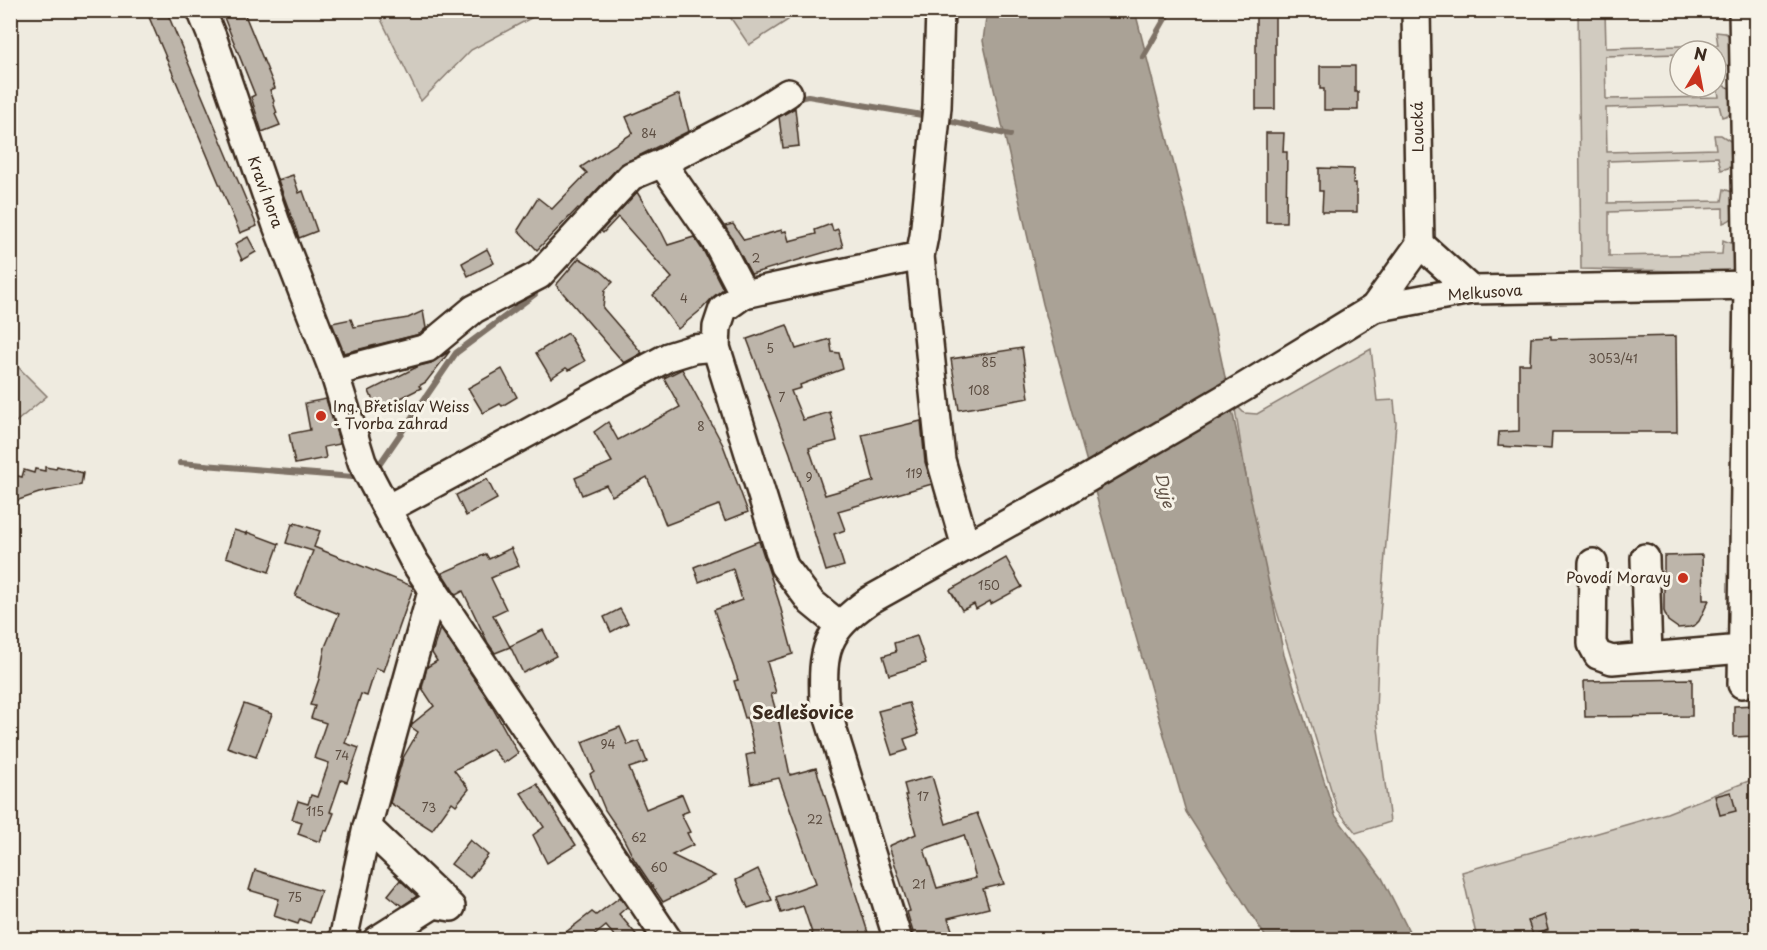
<svg xmlns="http://www.w3.org/2000/svg" width="1767" height="950" font-family="'Playpen Sans',sans-serif">
<style>
.green{fill:#d1cbc0;stroke:#867a6f;stroke-width:1.5}
.water{fill:#aaa296;stroke:#7e7266;stroke-width:1.5}
.lines{fill:none;stroke-linecap:round;stroke-linejoin:round}
.stream{stroke:#7e7266;stroke-width:6}
.building{fill:#bdb5aa;stroke:#3b2a1e;stroke-width:1.5;fill-rule:evenodd}
.minor-casing{stroke:#3b2a1e;stroke-width:32}
.minor{stroke:#f7f3e8;stroke-width:27}
.poi-dot{fill:#c8321e;stroke:#f7f3e8;stroke-width:2}
.labels{text-anchor:middle;stroke-width:6;stroke-linejoin:round;paint-order:stroke}
.number-label{font-size:12px;fill:#5c4d41}
.street-label{font-size:15px;fill:#3b2a1e;stroke:#f7f3e8}
.poi-label{font-size:15px;fill:#3b2a1e;stroke:#f7f3e8;text-anchor:start}
.water-label{font-size:16px;font-style:italic;fill:#625448;stroke:#f7f3e8}
.quarter-label{font-size:18px;font-weight:bold;fill:#3b2a1e;stroke:#f7f3e8}
</style>
<rect width="100%" height="100%" fill="#efebe0"/>
<filter id="ink" filterUnits="userSpaceOnUse"><feTurbulence type="fractalNoise" baseFrequency=".0167" numOctaves="2"/><feDisplacementMap in="SourceGraphic" scale="12" xChannelSelector="R" yChannelSelector="G"/><feConvolveMatrix kernelMatrix="1 2 1 2 8 2 1 2 1" color-interpolation-filters="sRGB"/></filter>
<g filter="url(#ink)">
<!-- green -->
<g class="green">
<polygon points="377,11 544,11 471,50 421,101"/>
<polygon points="726,11 792,11 788,20 749,45"/>
<path d="M1578 11H1605L1606 48 1718 45 1716 32 1725 33 1732 37 1733 60 1728 65 1721 66V54H1716V51H1680V54L1605 56 1606 99 1719 97 1717 83 1732 89 1736 106 1731 114 1722 117 1719 105 1606 108 1607 152 1716 149 1714 135H1721L1735 144 1734 163 1728 168 1721 170 1718 157 1608 161V203L1722 201 1724 189 1732 192 1738 199C1737 211 1736 219 1723 223V208L1609 212V256L1722 254 1723 240 1733 244 1739 251 1735 269 1727 272 1581 269Z"/>
<polygon points="1371,349 1377,401 1394,400 1396,423 1379,627 1376,713 1390,822 1356,833 1337,809 1258,549 1234,403 1244,413 1257,414"/>
<polygon points="10,359 47,396 11,426 10,426"/>
<polygon points="1756,778 1756,939 1477,939 1462,872 1667,813"/>
</g>
<!-- water -->
<polygon class="water" points="987,11 1135,11 1211,311 1284,655 1335,815 1382,878 1413,939 1267,939 1186,812 1114,560 1043,304 983,41"/>
<g class="lines">
<!-- stream -->
<g class="stream">
<polyline points="1143,57 1170,10"/>
<polyline points="794,99 808,96 928,116"/>
<polyline points="941,119 1010,135"/>
<polyline points="180,463 353,477 361,473"/>
<polyline points="373,467 379,465 456,353 535,294"/>
</g>
</g>
<!-- building -->
<g class="building">
<polygon points="146,10 166,10 257,226 240,233"/>
<polygon points="221,10 243,10 275,88 270,90 274,101 273,102 277,113 275,114 280,125 262,132 251,97 255,95"/>
<rect x="1256" y="10" width="19" height="99"/>
<polygon points="1320,66 1355,66 1355,92 1358,92 1358,110 1324,110 1324,89 1320,89"/>
<polygon points="679,94 689,131 620,165 579,209 578,208 537,250 518,230 538,198 552,209 587,173 581,167 633,133 626,117"/>
<polygon points="795,108 799,146 783,148 779,117"/>
<polygon points="1266,133 1284,133 1283,152 1287,152 1286,222 1266,222"/>
<polygon points="1319,168 1354,169 1353,183 1356,183 1356,195 1357,195 1357,212 1322,212 1323,191 1319,191"/>
<polygon points="293,175 299,193 303,191 317,231 299,238 278,180"/>
<polygon points="637,192 662,233 668,245 694,237 704,252 723,289 713,297 702,309 678,329 653,295 672,278 618,217 603,233 601,231"/>
<polygon points="733,224 744,240 782,230 782,232 786,231 789,241 816,234 815,230 831,224 833,231 838,229 843,247 751,274 725,226"/>
<polygon points="248,237 256,252 242,260 235,244"/>
<polygon points="487,249 494,263 468,276 462,263"/>
<polygon points="579,258 601,271 613,282 605,290 603,308 642,353 624,363 556,285"/>
<polygon points="423,311 426,328 420,334 344,353 332,323 351,319 354,327 408,318"/>
<polygon points="787,325 796,349 830,339 832,352 839,353 843,369 800,385 801,388 791,391 803,420 830,412 837,441 809,448 825,495 874,481 862,435 921,421 925,462 932,484 838,511 845,530 834,534 844,566 826,571 790,453 747,339"/>
<polygon points="568,333 585,361 569,370 566,368 551,378 536,353"/>
<polygon points="1551,336 1551,339 1676,336 1677,432 1552,432 1551,449 1498,446 1499,432 1519,431 1519,364 1530,364 1531,337"/>
<polygon points="1022,348 1029,398 959,410 951,359"/>
<polygon points="450,351 426,382 419,386 421,388 377,410 369,391 419,366 431,363"/>
<polygon points="502,369 517,397 502,406 500,404 483,413 468,388"/>
<polygon points="682,369 723,445 748,512 725,521 719,505 666,525 647,477 612,496 606,485 582,495 575,478 612,462 594,432 608,422 618,440 680,407 664,378"/>
<polygon points="326,399 340,444 324,447 326,458 295,464 289,434 310,430 305,403"/>
<polygon points="57,466 83,473 81,485 39,493 10,503 10,474 22,477 24,470 34,473 35,469 45,471 45,467 56,469"/>
<polygon points="487,479 497,499 466,516 456,495"/>
<polygon points="295,523 320,531 314,547 412,586 413,588 384,671 376,668 367,696 361,694 345,743 359,748 347,782 341,780 330,812 334,813 327,831 324,830 320,842 298,834 302,822 292,819 298,801 308,804 311,795 317,797 329,763 314,758 326,723 311,718 315,706 310,705 319,679 325,647 339,614 295,596 313,551 286,543 292,524 294,525"/>
<polygon points="234,530 247,534 247,532 279,544 269,572 226,557"/>
<polygon points="759,541 779,602 793,654 767,662 776,693 771,694 778,718 790,775 816,768 870,939 814,939 803,906 781,913 776,897 816,883 779,778 751,784 746,755 755,753 747,718 745,718 734,681 738,680 714,610 742,600 733,569 699,582 694,567"/>
<polygon points="511,548 519,566 498,574 498,575 491,578 506,609 493,615 510,647 495,653 488,643 463,591 456,595 442,573 486,554 489,559"/>
<polygon points="1702,555 1703,600 1709,600 1699,621 1695,625 1690,627 1678,628 1668,621 1664,611 1664,556"/>
<polygon points="1006,558 1022,587 991,604 990,601 976,609 974,604 962,610 950,590"/>
<polygon points="620,609 628,623 611,632 604,617"/>
<polygon points="440,628 486,696 518,753 504,763 492,749 454,770 469,789 456,805 452,802 432,830 390,803 403,758 418,732 411,727 412,724 434,706 422,688 427,667 437,661 432,653"/>
<polygon points="543,630 556,656 523,673 510,646"/>
<polygon points="917,636 926,663 889,675 883,656 896,652 894,643"/>
<polygon points="1692,679 1692,716 1585,717 1584,681"/>
<polygon points="909,703 919,734 904,739 908,750 892,755 878,711"/>
<polygon points="244,704 272,714 256,757 227,747"/>
<polygon points="1756,705 1756,736 1734,737 1734,706"/>
<polygon points="620,727 628,745 639,741 647,762 629,768 646,809 682,794 689,811 681,814 690,832 687,833 693,845 672,855 715,876 663,902 634,859 620,832 605,810 590,774 594,771 582,742"/>
<path d="M932 776 946 824 977 813 1004 884 983 889 989 908 948 918 953 933 944 935 945 939H915L907 912 910 911 889 846 916 834 905 795H907L904 784ZM964 835 976 878 937 888 924 849Z"/>
<polygon points="537,784 576,845 547,863 533,835 544,827 521,793"/>
<polygon points="1731,792 1736,811 1720,815 1715,796"/>
<polygon points="470,840 488,855 470,878 451,864"/>
<polygon points="758,869 772,900 748,908 736,880"/>
<polygon points="255,870 321,891 310,923 300,919 298,924 274,916 279,899 249,890"/>
<polygon points="400,880 417,896 402,906 388,895"/>
<polygon points="620,897 627,907 619,914 640,939 617,939 606,926 590,939 557,939 592,912 596,915"/>
<polygon points="1544,915 1548,930 1533,935 1528,921"/>
</g>
<g class="lines">
<defs>
<g id="minor">
<polyline points="201,10 213,39 276,223 334,372 362,462 414,561 668,940"/>
<polyline points="940,10 937,107 924,236 920,256 941,460 966,547"/>
<polyline points="662,163 718,244 744,294"/>
<polyline points="1420,244 1471,290"/>
<polyline points="1374,308 1420,244 1416,10"/>
<polyline points="334,372 427,348 474,309 539,275 631,176 662,163 750,117 788,93"/>
<polyline points="387,509 668,357 694,349 716,347"/>
<polyline points="1645,558 1648,657"/>
<polyline points="1593,563 1592,644 1598,655 1612,660 1742,649"/>
<polyline points="839,625 811,602 784,566 716,347 717,327 723,309 744,294 920,256"/>
<polyline points="1742,684 1748,285 1743,10"/>
<polyline points="367,827 451,907 434,904 377,940"/>
<polyline points="343,940 367,827 433,588"/>
<path d="M898 940 824 702C822 649 825 632 870 600L1066 491 1246 386 1374 308 1471 290 1756 285"/>
</g>
</defs>
<!-- minor casing -->
<use href="#minor" class="minor-casing"/>
<!-- minor -->
<use href="#minor" class="minor"/>
</g>
</g>
<!-- markers -->
<g class="poi-dot">
<circle cx="321" cy="416" r="6"/>
<circle cx="1683" cy="578" r="6"/>
</g>
<g class="labels">
<!-- number labels -->
<g class="number-label">
<text x="649" y="138">84</text>
<text x="756" y="263">2</text>
<text x="684" y="303">4</text>
<text x="770" y="353">5</text>
<text x="1613" y="363">3053/41</text>
<text x="989" y="367">85</text>
<text x="979" y="395">108</text>
<text x="782" y="402">7</text>
<text x="701" y="431">8</text>
<text x="914" y="478">119</text>
<text x="809" y="482">9</text>
<text x="989" y="590">150</text>
<text x="608" y="749">94</text>
<text x="342" y="760">74</text>
<text x="923" y="801">17</text>
<text x="429" y="812">73</text>
<text x="315" y="816">115</text>
<text x="815" y="824">22</text>
<text x="639" y="842">62</text>
<text x="659" y="872">60</text>
<text x="919" y="889">21</text>
<text x="295" y="902">75</text>
</g>
<!-- street labels -->
<g class="street-label">
<text transform="translate(1418 127) rotate(-91)" y="5">Loucká</text>
<text transform="translate(265 192) rotate(70)" y="5">Kraví hora</text>
<text transform="translate(1485 293) rotate(-4)" y="5">Melkusova</text>
</g>
<!-- poi labels -->
<g class="poi-label">
<text x="333" y="412">Ing. Břetislav Weiss<tspan x="333" dy="17">- Tvorba zahrad</tspan></text>
<text x="1671" y="583" text-anchor="end">Povodí Moravy</text>
</g>
<!-- water labels -->
<g class="water-label">
<text transform="translate(1165 490) rotate(76)" y="6">Dyje</text>
</g>
<!-- quarter labels -->
<g class="quarter-label">
<text x="803" y="719">Sedlešovice</text>
</g>
</g>
<!-- margin -->
<rect width="1767" height="950" fill="none" stroke="#f7f3e8" stroke-width="36"/>
<rect x="18" y="18" width="1731" height="914" fill="none" stroke="#3b2a1e" stroke-width="2" filter="url(#ink)"/>
<!-- north arrow -->
<g transform="translate(1698 69) rotate(10)"><circle r="28" fill="#f7f3e8" stroke="#aca397" stroke-width="1.5"/>
<path d="M0-4.5L10 22L0 15L-10 22Z" fill="#c8321e"/>
<text y="-9" font-size="16" font-weight="bold" text-anchor="middle" fill="#3b2a1e">N</text>
</g>
</svg>
